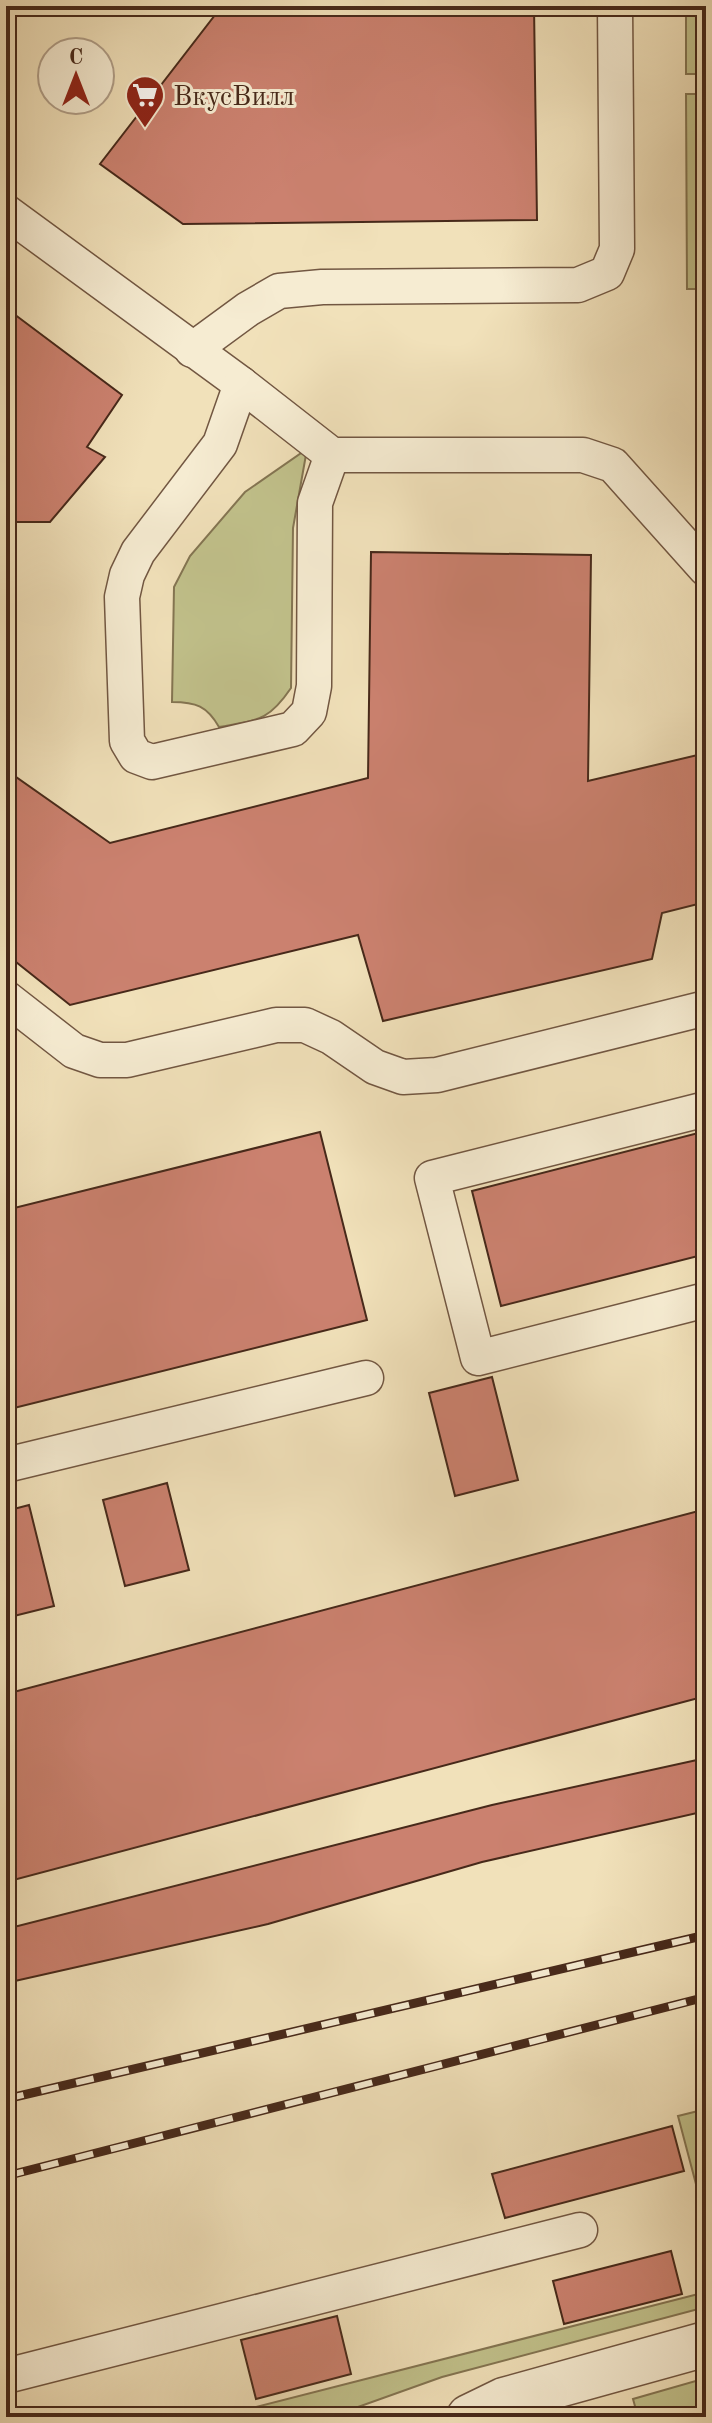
<svg xmlns="http://www.w3.org/2000/svg" width="712" height="2423" font-family="'Old Standard TT',serif">
<style>
.green{fill:#c1c18b;stroke:#847552;stroke-width:2}
.building{fill:#cb816f;stroke:#47291a;stroke-width:2}
.lines{fill:none;stroke-linecap:round;stroke-linejoin:round}
.lane-casing{stroke:#725742;stroke-width:37}
.street-casing{stroke:#725742;stroke-width:47}
.lane{stroke:#f6ecd2;stroke-width:34}
.street{stroke:#f6ecd2;stroke-width:44}
.rail-casing{stroke:#47291a;stroke-width:9}
.rail{stroke:#f6ecd2;stroke-width:6;stroke-dasharray:18;stroke-linecap:butt}
.labels{text-anchor:middle;stroke-width:6;stroke-linejoin:round;paint-order:stroke}
.poi-label{font-size:28px;fill:#47291a;stroke:#f6ecd2;text-anchor:start}
</style>
<rect width="100%" height="100%" fill="#f1e1ba"/>
<filter id="stains"><feTurbulence type="fractalNoise" baseFrequency=".0025" numOctaves="4"/><feColorMatrix values="0 0 0 0 .2 0 0 0 0 .09 0 0 0 0 .02 0 0 0 .5 -.17"/></filter>
<radialGradient id="worn" r=".72"><stop offset=".6" stop-color="#630" stop-opacity="0"/><stop offset="1" stop-color="#630" stop-opacity=".3"/></radialGradient>
<!-- green -->
<g class="green">
<rect x="686" y="6" width="20" height="68"/>
<polygon points="686,94 706,94 706,289 687,289"/>
<path d="M307 449 293 528 291 688C268 722 257 720 219 727 207 706 196 702 172 702L174 587 190 556 245 492Z"/>
<polygon points="706,2109 706,2222 678,2116"/>
<polygon points="706,2292 706,2307 442,2377 330,2417 217,2417"/>
<polygon points="706,2378 706,2417 638,2417 633,2399"/>
</g>
<!-- building -->
<g class="building">
<polygon points="222,6 534,6 537,220 183,224 100,164"/>
<polygon points="6,308 122,395 87,447 105,457 50,522 6,522"/>
<polygon points="371,552 591,555 588,781 706,753 706,902 662,913 652,959 383,1021 358,935 70,1005 6,954 6,770 110,843 368,778"/>
<polygon points="706,1131 706,1254 501,1306 472,1191"/>
<polygon points="320,1132 367,1320 6,1410 6,1210"/>
<polygon points="492,1377 518,1480 455,1496 429,1393"/>
<polygon points="167,1483 189,1570 125,1586 103,1500"/>
<polygon points="29,1505 54,1606 6,1618 6,1511"/>
<polygon points="706,1509 706,1696 6,1882 6,1694"/>
<polygon points="706,1758 706,1811 482,1862 268,1924 6,1983 6,1929 492,1805"/>
<polygon points="672,2126 684,2171 505,2218 492,2174"/>
<polygon points="671,2251 682,2294 564,2324 553,2281"/>
<polygon points="337,2316 351,2374 256,2399 241,2340"/>
</g>
<g class="lines">
<defs>
<g id="lane">
<polyline points="6,212 241,384 332,455 583,455 613,465 706,569"/>
<polyline points="192,350 248,309 279,291 322,287 578,285 607,273 617,249 615,6"/>
<polyline points="241,384 220,444 138,552 127,575 122,597 127,741 136,756 152,762 293,729 309,712 314,686 315,503 332,455"/>
<polyline points="6,998 74,1051 100,1060 127,1060 276,1025 305,1025 331,1037 375,1067 403,1077 437,1075 706,1008"/>
<polyline points="706,1109 432,1178 478,1358 706,1300"/>
<polyline points="6,1465 366,1378"/>
<polyline points="6,2376 580,2230"/>
</g>
<polyline id="street" points="469,2417 504,2400 706,2344"/>
</defs>
<!-- lane casing -->
<use href="#lane" class="lane-casing"/>
<!-- street casing -->
<use href="#street" class="street-casing"/>
<!-- lane -->
<use href="#lane" class="lane"/>
<!-- street -->
<use href="#street" class="street"/>
<defs>
<g id="rail">
<polyline points="6,2099 706,1935"/>
<polyline points="6,2176 706,1997"/>
</g>
</defs>
<!-- rail casing -->
<use href="#rail" class="rail-casing"/>
<!-- rail -->
<use href="#rail" class="rail"/>
</g>
<!-- icons -->
<defs>
<symbol id="supermarket-pin" viewBox="-11 -11 22 30"><path d="M0 17L-7.5 6A9.5 9.5 0 1 1 7.5 6Z" fill="#8f2418" stroke="#f6ecd2"/><path d="M-6-5.5h2.5l.6 2H6L4.5 2H-2.5L-4.4-4H-6ZM-1.5 3.2a1.3 1.3 0 1 0 .1 0ZM3 3.2a1.3 1.3 0 1 0 .1 0Z" fill="#fff"/></symbol>
</defs>
<g fill-rule="evenodd">
<use href="#supermarket-pin" x="123" y="73" width="44" height="60"/>
</g>
<g class="labels">
<!-- poi labels -->
<g class="poi-label">
<text x="173" y="105">ВкусВилл</text>
</g>
</g>
<!-- margin -->
<rect width="712" height="2423" fill="none" stroke="#f1e1ba" stroke-width="32"/>
<rect x="8" y="8" width="696" height="2407" fill="none" stroke="#47291a" stroke-width="4"/>
<rect x="16" y="16" width="680" height="2391" fill="none" stroke="#47291a" stroke-width="2"/>
<!-- north arrow -->
<g transform="translate(76 76)"><circle r="38" fill="#f6ecd2" stroke="#b09e88" stroke-width="2"/>
<path d="M0-6L14 30L0 20L-14 30Z" fill="#8f2418"/>
<text y="-12" font-size="22" font-weight="bold" text-anchor="middle" fill="#47291a">С</text>
</g>
<rect width="100%" height="100%" filter="url(#stains)"/>
<rect width="100%" height="100%" fill="url(#worn)"/>
</svg>
